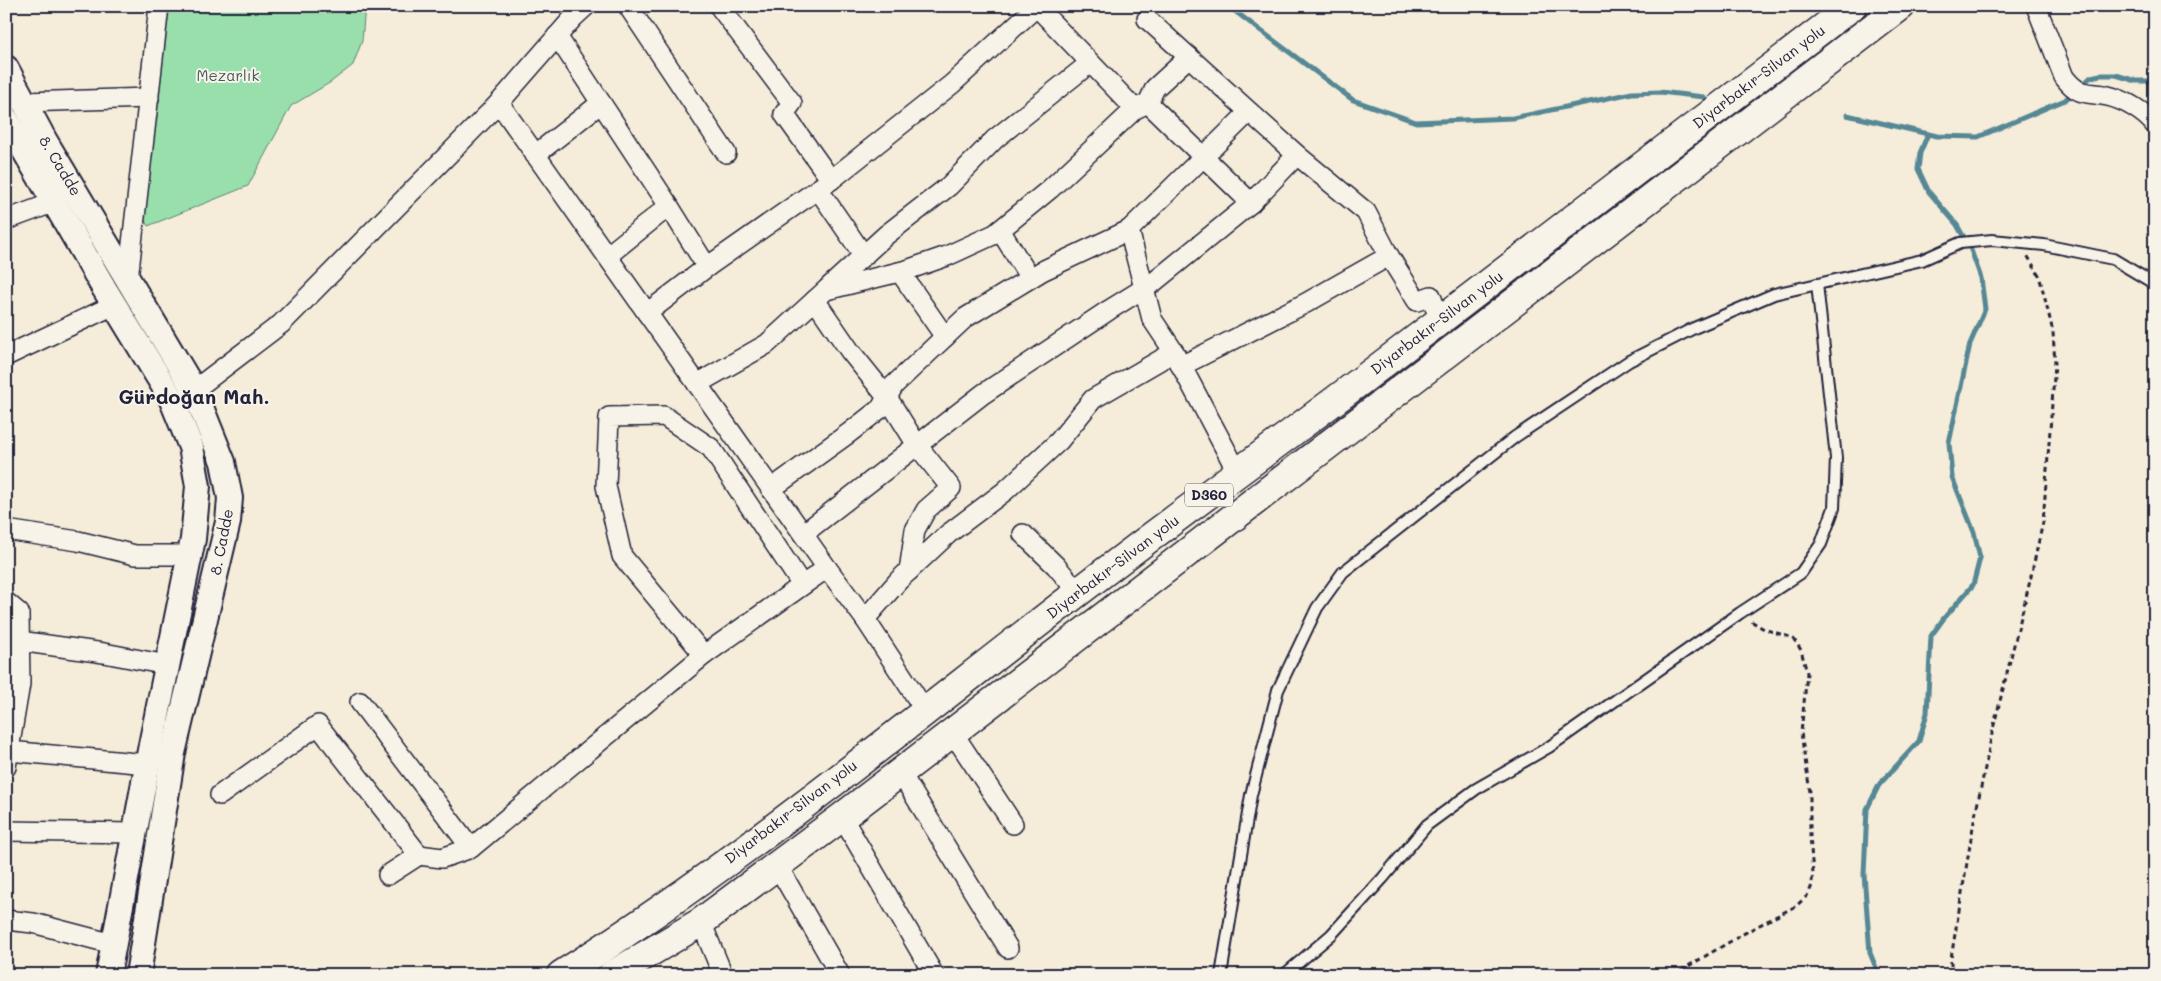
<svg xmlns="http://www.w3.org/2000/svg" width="2161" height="981" font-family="Mali,sans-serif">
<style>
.green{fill:#98dfac;stroke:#5d8074}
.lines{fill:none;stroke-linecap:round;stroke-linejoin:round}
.stream{stroke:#568794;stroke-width:5}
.service-casing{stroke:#22223b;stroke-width:14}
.minor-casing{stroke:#22223b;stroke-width:22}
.tertiary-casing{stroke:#22223b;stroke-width:28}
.trunk-casing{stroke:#22223b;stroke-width:31}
.path{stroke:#22223b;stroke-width:3;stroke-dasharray:5 4;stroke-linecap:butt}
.service{stroke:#f7f3e8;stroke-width:10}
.minor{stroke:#f7f3e8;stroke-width:19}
.tertiary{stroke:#f7f3e8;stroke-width:24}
.trunk{stroke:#f7f3e8;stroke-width:28}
.labels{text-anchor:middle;stroke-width:4;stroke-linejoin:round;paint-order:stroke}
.shield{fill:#f7f3e8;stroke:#62616f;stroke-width:1}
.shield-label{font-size:14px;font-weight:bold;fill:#22223b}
.park-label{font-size:15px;fill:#455b5d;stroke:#f7f3e8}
.street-label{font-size:15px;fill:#22223b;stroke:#f7f3e8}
.district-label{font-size:20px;font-weight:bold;fill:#22223b;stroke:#f7f3e8}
</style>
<rect width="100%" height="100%" fill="#f5edda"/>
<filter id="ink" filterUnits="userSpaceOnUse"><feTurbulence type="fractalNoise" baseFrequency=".02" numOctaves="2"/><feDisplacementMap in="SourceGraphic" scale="10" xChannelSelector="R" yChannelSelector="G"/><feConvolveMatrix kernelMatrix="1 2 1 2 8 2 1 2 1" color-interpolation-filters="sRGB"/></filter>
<g filter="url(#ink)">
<!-- green -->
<polygon class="green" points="168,6 365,6 362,41 353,65 331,82 291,106 248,186 148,226 144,219"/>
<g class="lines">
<!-- stream -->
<g class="stream">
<polyline points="1228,6 1353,100 1416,122 1513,118 1632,93 1660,92 1704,97"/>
<polyline points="2080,87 2091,77 2100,75 2116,75 2136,81 2155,81"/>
<polyline points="1847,115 1937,136 1978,137 2065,100 2073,93"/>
<polyline points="1879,975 1870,953 1864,874 1867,809 1879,785 1919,741 1927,713 1931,636 1944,618 1973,585 1980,558 1974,532 1952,477 1949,443 1970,344 1985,309 1981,278 1971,250 1957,225 1929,192 1918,169 1920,153 1928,134"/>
</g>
<defs>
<g id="service">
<polyline points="1221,975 1251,795 1278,690 1317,608 1343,572 1515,437 1629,361 1694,328 1774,294 1922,260 1960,243 1992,240 2044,245 2113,259 2155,284"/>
<polyline points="1284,975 1331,935 1383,878 1427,825 1476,789 1549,747 1740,613 1801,573 1821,544 1834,508 1836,458 1817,284"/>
</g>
<g id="minor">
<polyline points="628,6 726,153"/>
<polyline points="719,6 792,103 784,114 831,180"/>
<polyline points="1036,6 1135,109"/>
<path d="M2036 6 2064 77C2080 98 2087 91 2108 96 2125 100 2145 112 2155 125"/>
<polyline points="1147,19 1297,155 1366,212 1389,256 1417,301 1431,296 1440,321"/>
<polyline points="557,36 669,206 607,256"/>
<polyline points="24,102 149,98"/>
<polyline points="499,103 827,568 865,619 926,712"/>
<polyline points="1148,103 1155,88 1189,57"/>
<polyline points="535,155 601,103"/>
<polyline points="818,189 864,256"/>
<polyline points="669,206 707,267"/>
<polyline points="6,220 55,202"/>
<polyline points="1000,230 1030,278"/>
<polyline points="1129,230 1152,319 1174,352 1238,473"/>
<polyline points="900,272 945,337"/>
<polyline points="128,279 159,6"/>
<polyline points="829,287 886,235 949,186 995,139 1090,63"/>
<polyline points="815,300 850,351 887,397 917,445 951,488 926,510 915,530 909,571"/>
<polyline points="647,313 707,267 831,180 952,84 1036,7"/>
<polyline points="6,356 114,305"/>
<polyline points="1181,366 1306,303 1389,256"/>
<polyline points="697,384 767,344 826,290 907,270 947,256 995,234 1050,189 1135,109 1148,103 1251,203"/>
<polyline points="194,390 281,324 499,103 573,18 586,6"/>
<polyline points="771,489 849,433 881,408 894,385 965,318 1042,271 1129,230 1249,112"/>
<polyline points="6,530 78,541 135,555 190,555"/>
<polyline points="803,534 983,394 1109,310 1154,282 1251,203 1297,155"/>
<polyline points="1023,534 1056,566 1078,592"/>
<polyline points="6,602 19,613 20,684 6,767"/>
<polyline points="865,619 899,580 948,534 1005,491 1059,441 1093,399 1174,352"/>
<polyline points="19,641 104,653 167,665"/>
<polyline points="704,655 622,556 606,486 609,417 664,416 711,448 802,585"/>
<polyline points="360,702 471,848"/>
<polyline points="953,733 1013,824"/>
<polyline points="9,751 147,764"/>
<polyline points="900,772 1008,948"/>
<polyline points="220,795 318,725 419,855"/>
<polyline points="842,817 934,975"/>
<polyline points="6,831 134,833"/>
<polyline points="777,865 840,975"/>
<polyline points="388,875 419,855 442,858 471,848 704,655 827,568"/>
<polyline points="6,920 33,923 113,944"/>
<polyline points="701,922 723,975"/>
</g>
<g id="tertiary">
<polyline points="6,68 45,141 194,390 223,462 230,498 228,522 173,753 138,975"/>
<polyline points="6,119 104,288 171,398 191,447 198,486 193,539 151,745 108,975"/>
</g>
<g id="trunk">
<path d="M561 975C741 862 907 724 1076 594 1170 521 1267 452 1362 380 1526 256 1689 131 1852 6"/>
<polyline points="612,975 701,922 842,817 1901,6"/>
</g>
</defs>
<!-- service casing -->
<use href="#service" class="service-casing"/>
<!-- minor casing -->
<use href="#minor" class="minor-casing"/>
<!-- tertiary casing -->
<use href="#tertiary" class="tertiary-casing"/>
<!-- trunk casing -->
<use href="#trunk" class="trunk-casing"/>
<!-- path -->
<g class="path">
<polyline points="1673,975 1750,930 1796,906 1807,896 1811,888 1813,874 1810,836 1810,792 1801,733 1807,673 1801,650 1793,638 1764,629 1751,621"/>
<polyline points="1951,975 1951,958 1974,821 1993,729 2030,581 2043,522 2055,364 2053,332 2048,311 2039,275 2027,255"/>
</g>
<!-- service -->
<use href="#service" class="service"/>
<!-- minor -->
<use href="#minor" class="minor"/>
<!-- tertiary -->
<use href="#tertiary" class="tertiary"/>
<!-- trunk -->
<use href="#trunk" class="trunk"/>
</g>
</g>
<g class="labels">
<!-- shield labels -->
<rect class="shield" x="1185" y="483.5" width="48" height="23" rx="4"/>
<g class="shield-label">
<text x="1209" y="500">D360</text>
</g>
<!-- park labels -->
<g class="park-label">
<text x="228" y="81">Mezarlık</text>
</g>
<!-- street labels -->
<g class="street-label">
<text transform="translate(1759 77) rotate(-37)" y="5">Diyarbakır-Silvan yolu</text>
<text transform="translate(60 166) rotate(59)" y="5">8. Cadde</text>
<text transform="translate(1437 323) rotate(-37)" y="5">Diyarbakır-Silvan yolu</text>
<text transform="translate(222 542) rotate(-79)" y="5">8. Cadde</text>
<text transform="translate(1113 567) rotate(-37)" y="5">Diyarbakır-Silvan yolu</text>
<text transform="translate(791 812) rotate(-37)" y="5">Diyarbakır-Silvan yolu</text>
</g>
<!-- district labels -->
<g class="district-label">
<text x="194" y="404">Gürdoğan Mah.</text>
</g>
</g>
<!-- margin -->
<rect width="2161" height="981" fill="none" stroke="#f7f3e8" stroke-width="25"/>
<rect x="12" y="12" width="2136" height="956" fill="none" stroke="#22223b" stroke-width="2" filter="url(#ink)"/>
</svg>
